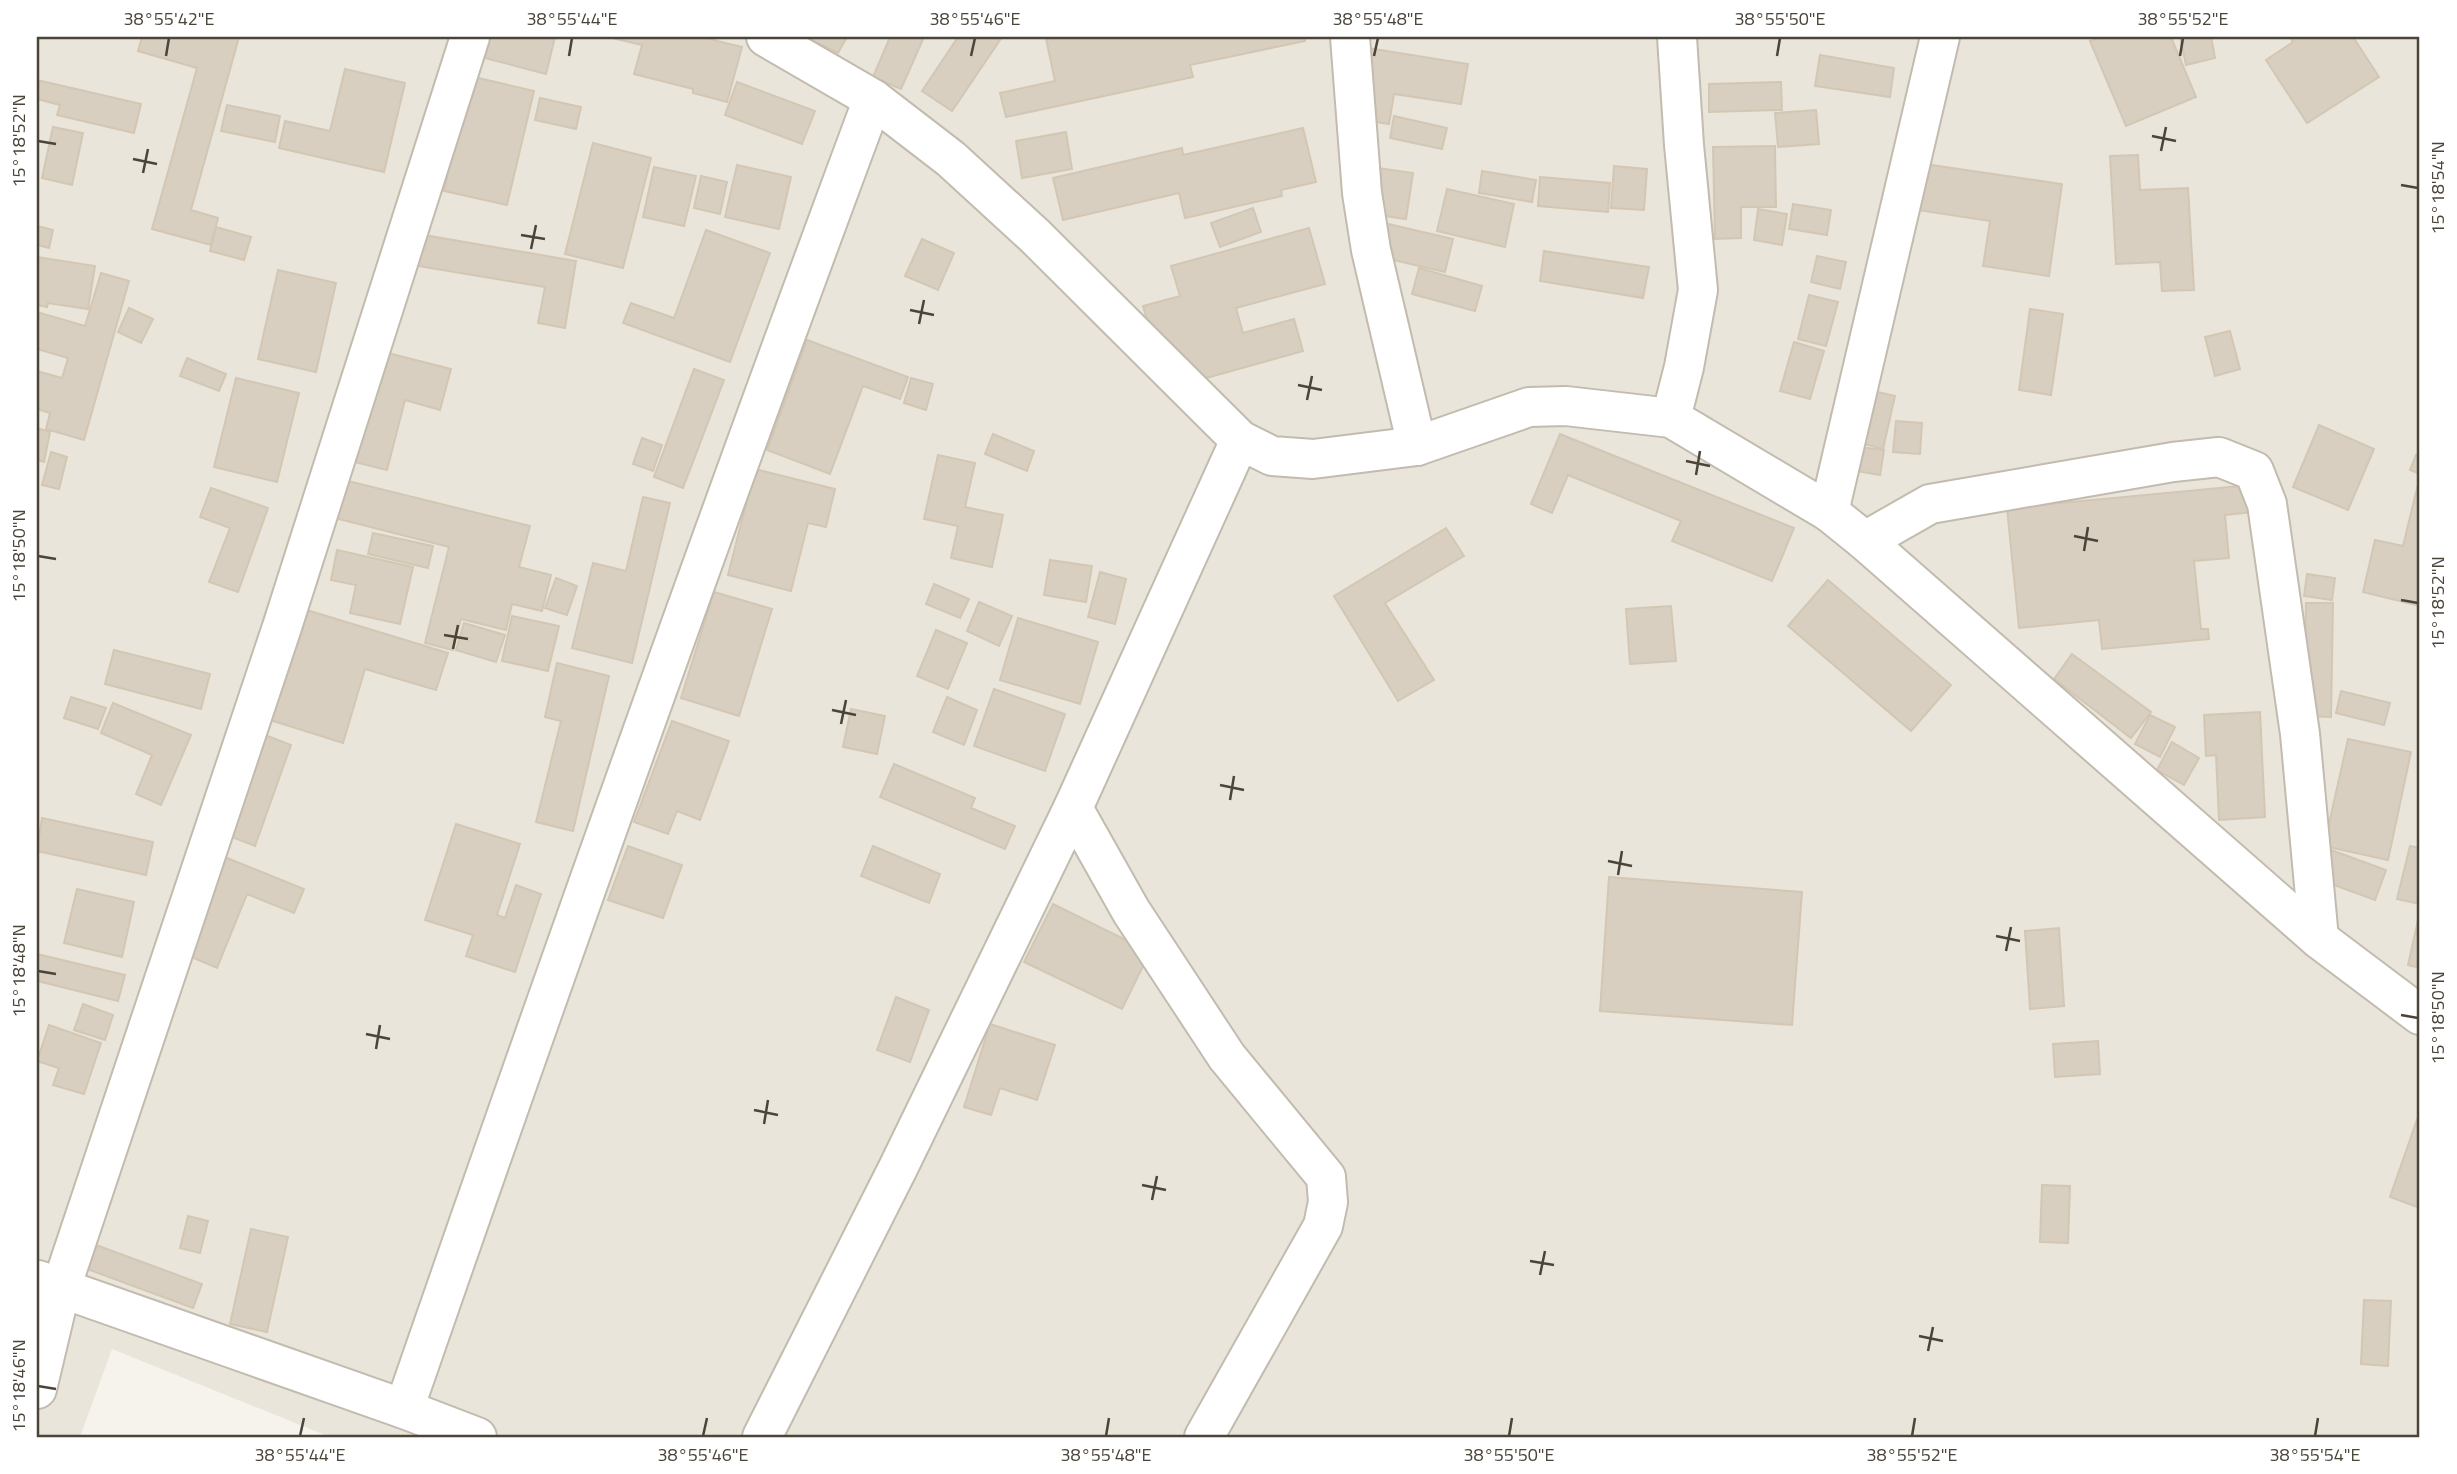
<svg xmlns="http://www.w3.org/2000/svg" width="2457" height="1474" font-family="'Titillium Web',sans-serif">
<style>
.residential{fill:#eae5da}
.building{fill:#d8cfc1;stroke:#d3c7b4;stroke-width:2}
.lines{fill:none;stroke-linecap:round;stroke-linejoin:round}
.street-casing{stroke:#c2bbae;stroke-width:42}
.street{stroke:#fff;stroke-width:38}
.ticks{fill:none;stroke:#4b4439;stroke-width:2.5}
.neatline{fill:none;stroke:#4b4439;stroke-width:2.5}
.ticks-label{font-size:18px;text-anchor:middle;fill:#4b4439}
</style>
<rect width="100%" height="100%" fill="#f6f3ec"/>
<!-- residential -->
<polygon class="residential" points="37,37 2420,37 2420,1437 330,1437 112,1349 80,1437 37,1437"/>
<!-- building -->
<g class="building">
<polygon points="142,37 239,37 191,210 218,218 211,245 152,229 197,68 138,51"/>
<polygon points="490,37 555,37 546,74 485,58"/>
<polygon points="608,37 701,37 742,47 727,102 693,93 693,89 634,74 642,45"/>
<polygon points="813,37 847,37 838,53 812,40"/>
<polygon points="890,37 924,37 901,89 873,77"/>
<polygon points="958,37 1002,37 952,111 922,91"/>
<polygon points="1056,37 1304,37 1305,41 1190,65 1193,77 1006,117 1000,93 1055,81 1046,39"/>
<polygon points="2101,37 2171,37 2196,97 2126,126 2090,41"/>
<polygon points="2180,37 2211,37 2215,58 2186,65"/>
<polygon points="2290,37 2353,37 2379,77 2307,123 2266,60 2293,42"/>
<polygon points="1368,48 1468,64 1461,104 1394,94 1389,124 1357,119"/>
<polygon points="1820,55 1894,68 1890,97 1815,86"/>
<polygon points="345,69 405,83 384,172 279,148 285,121 330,131"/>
<polygon points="470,76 534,91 507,205 444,191"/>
<polygon points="37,80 141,104 134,133 57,115 60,105 37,99"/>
<polygon points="737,82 815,111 802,144 725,115"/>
<polygon points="1781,82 1782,110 1709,112 1709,84"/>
<polygon points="540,98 581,107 576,129 535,120"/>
<polygon points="227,105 280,116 275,142 221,131"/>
<polygon points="1816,110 1819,144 1778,147 1775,113"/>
<polygon points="1394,116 1447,128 1442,149 1390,138"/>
<polygon points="53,127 83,133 72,185 42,178"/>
<polygon points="1303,128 1316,182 1281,190 1282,196 1185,218 1179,193 1063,220 1053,178 1182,148 1183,155"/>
<polygon points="1066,132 1072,169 1022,178 1016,141"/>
<polygon points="593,143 651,158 623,268 565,254"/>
<polygon points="1775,146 1776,207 1741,207 1741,238 1715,239 1713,147"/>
<polygon points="2138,155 2140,190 2188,188 2194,290 2162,291 2160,262 2116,264 2110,156"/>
<polygon points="1918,163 2062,184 2049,276 1983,266 1990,221 1911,209"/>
<polygon points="737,165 791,177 779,229 725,217"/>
<polygon points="1614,166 1647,169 1644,210 1611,208"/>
<polygon points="654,167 696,176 684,226 643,217"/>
<polygon points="1371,167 1413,173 1406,219 1364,213"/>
<polygon points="1482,171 1536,180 1532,202 1479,193"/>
<polygon points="701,176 727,182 720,214 694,208"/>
<polygon points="1540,177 1610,183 1608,212 1538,206"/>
<polygon points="1447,189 1514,204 1505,247 1437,231"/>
<polygon points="1793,204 1831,210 1827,235 1789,229"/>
<polygon points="1253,208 1261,232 1220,247 1211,223"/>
<polygon points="1758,209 1787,214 1782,245 1754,240"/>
<polygon points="1384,223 1453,239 1445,272 1376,256"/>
<polygon points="37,226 53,230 49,248 37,245"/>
<polygon points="216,227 251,237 244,260 210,251"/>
<polygon points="1309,228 1325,284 1236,308 1243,333 1294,319 1303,351 1167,389 1143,306 1180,296 1171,266"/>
<polygon points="706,230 770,253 730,362 623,323 631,303 674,318"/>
<polygon points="424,235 576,261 565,328 538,323 545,287 418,266"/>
<polygon points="922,239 954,253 938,290 905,276"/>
<polygon points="1544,251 1649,267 1643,298 1540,281"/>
<polygon points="1817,256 1846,262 1840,289 1811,282"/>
<polygon points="37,257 95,266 88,309 48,303 47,307 37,305"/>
<polygon points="1419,268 1482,286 1475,311 1412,294"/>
<polygon points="278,270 336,283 316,372 258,359"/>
<polygon points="101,273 129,281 84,440 46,429 50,413 37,409 37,371 62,378 68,358 37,349 37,312 85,326"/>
<polygon points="1809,295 1838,302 1826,346 1798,339"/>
<polygon points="129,308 153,319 141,343 118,332"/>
<polygon points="2030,309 2063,314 2051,395 2019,390"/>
<polygon points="2230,331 2240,369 2215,376 2205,337"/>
<polygon points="807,340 908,377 900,399 863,386 830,474 767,450"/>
<polygon points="1794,342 1824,351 1810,399 1780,391"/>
<polygon points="384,352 451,369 440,410 405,400 387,470 355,462"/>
<polygon points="187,358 226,374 219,391 180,376"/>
<polygon points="694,369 724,380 683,488 654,477"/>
<polygon points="236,378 299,393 277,482 214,467"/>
<polygon points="911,378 933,384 926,410 904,403"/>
<polygon points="1865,389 1895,396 1883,449 1853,441"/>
<polygon points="1896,421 1922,423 1920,454 1893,452"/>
<polygon points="2319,425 2374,449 2348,510 2293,487"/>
<polygon points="37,428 50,432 44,462 37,460"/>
<polygon points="993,434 1034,451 1027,471 985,454"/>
<polygon points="1560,434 1794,528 1772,581 1672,541 1681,521 1568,475 1552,513 1531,504"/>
<polygon points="642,438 662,445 653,471 633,464"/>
<polygon points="1851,446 1884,450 1880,475 1846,469"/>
<polygon points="51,452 67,457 59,489 42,485"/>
<polygon points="938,455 975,463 965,507 1003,515 992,567 951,558 958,526 924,519"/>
<polygon points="2416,455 2420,457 2420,474 2410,470"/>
<polygon points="755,469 835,489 826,527 808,523 791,591 728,575"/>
<polygon points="344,480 530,526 519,567 551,575 542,611 512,604 506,630 461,619 453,650 425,643 449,547 335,518"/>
<polygon points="2419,480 2420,480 2420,606 2363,592 2375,540 2403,546"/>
<polygon points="2250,485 2253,512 2225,515 2229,558 2194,561 2201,629 2208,629 2209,639 2102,649 2099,620 2019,628 2007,508"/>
<polygon points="211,488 268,508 238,592 209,582 230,528 200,517"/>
<polygon points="643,497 670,503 632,663 572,648 593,563 626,571"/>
<polygon points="1446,528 1464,556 1385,603 1434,680 1398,701 1334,596"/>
<polygon points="373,533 433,546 428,568 368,554"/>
<polygon points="337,550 413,567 400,624 350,613 356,585 331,580"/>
<polygon points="1050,560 1092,566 1086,602 1044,595"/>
<polygon points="1100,572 1126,579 1115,624 1088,617"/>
<polygon points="2307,574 2335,578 2332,600 2304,596"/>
<polygon points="556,578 577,586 567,615 545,608"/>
<polygon points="1828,580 1951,685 1911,731 1788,626"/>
<polygon points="934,584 969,599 960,618 926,604"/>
<polygon points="714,592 772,609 739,716 681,698"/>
<polygon points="979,602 1012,616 999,646 967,631"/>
<polygon points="2306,603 2333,603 2331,717 2304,716"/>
<polygon points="1671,606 1676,661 1630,664 1626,609"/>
<polygon points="300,608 448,653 436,690 365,669 343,743 267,719"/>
<polygon points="512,616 559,626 548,671 502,661"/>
<polygon points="1018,618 1098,642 1080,704 1000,680"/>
<polygon points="464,623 505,635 496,662 456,650"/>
<polygon points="936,630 967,643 948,689 917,676"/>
<polygon points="114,650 210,674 201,709 105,684"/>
<polygon points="2072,654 2151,712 2131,738 2054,679"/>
<polygon points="557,663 609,676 573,831 536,822 561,721 545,717"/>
<polygon points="994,689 1065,714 1045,771 974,746"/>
<polygon points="2341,691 2390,703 2384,725 2336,713"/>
<polygon points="71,697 106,708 98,729 64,718"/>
<polygon points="947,697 977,710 964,745 933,732"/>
<polygon points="113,703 191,735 161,805 136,794 152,755 101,733"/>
<polygon points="851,709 885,716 877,754 843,747"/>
<polygon points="2260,712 2265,817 2219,820 2216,755 2206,756 2204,715"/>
<polygon points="2150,715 2175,727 2160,757 2135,744"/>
<polygon points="672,721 729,741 700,820 677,811 668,834 634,822"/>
<polygon points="260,733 291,745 255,846 224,834"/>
<polygon points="2348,739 2411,752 2388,860 2324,846"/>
<polygon points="2172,742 2199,758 2184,785 2157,770"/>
<polygon points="894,764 975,798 971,808 1015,826 1005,849 880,797"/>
<polygon points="42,818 153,842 146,875 37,851"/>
<polygon points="456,824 520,844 497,915 505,918 516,885 541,894 515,972 466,956 473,935 425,920"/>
<polygon points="628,846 682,865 663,918 608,900"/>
<polygon points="873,846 940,874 929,903 861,876"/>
<polygon points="2410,846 2420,848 2420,904 2397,899"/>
<polygon points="2331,850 2386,870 2375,900 2320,880"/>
<polygon points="222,856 304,889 294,913 247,894 217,968 182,953"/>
<polygon points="1609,877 1802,892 1792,1025 1600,1011"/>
<polygon points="77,889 134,902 122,957 64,943"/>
<polygon points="1053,904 1150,952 1122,1009 1024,962"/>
<polygon points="2420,911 2420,968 2408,965"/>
<polygon points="2059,928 2064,1006 2030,1009 2025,931"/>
<polygon points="37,954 125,975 118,1001 37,981"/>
<polygon points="896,997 929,1010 910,1062 877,1050"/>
<polygon points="83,1004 113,1015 105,1040 74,1030"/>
<polygon points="990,1024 1055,1045 1037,1100 1000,1088 991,1115 964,1107"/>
<polygon points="49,1025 101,1043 84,1094 53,1085 59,1068 37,1061"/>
<polygon points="2098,1041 2100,1074 2055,1077 2053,1044"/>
<polygon points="2420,1111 2420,1208 2390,1197"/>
<polygon points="2042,1185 2070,1186 2068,1243 2040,1242"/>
<polygon points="188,1216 208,1221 200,1253 180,1248"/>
<polygon points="251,1229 288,1237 267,1332 230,1324"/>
<polygon points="96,1245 202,1284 193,1308 87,1269"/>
<polygon points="2364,1300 2391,1301 2388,1366 2361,1364"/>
</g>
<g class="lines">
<defs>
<g id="street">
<polyline points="766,37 873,99 951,159 1035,236 1240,440 1272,456 1313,459 1417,446 1529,407 1566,406 1671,418 1829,512 1865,541 2319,939 2420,1015"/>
<polyline points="1350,37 1362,193 1371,250 1417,446"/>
<polyline points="1671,418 1684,367 1698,290 1684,145 1677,37"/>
<polyline points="1829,512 1940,37"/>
<polyline points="1865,541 1930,504 2173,462 2219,457 2254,471 2267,504 2300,734 2319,939"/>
<polyline points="1073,808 1131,911 1227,1057 1326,1177 1328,1202 1323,1226 1204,1437"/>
<polyline points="38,1280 404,1409 477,1437"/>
<polyline points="37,1389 61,1288 282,627 470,37"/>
<path d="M404 1409C556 970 711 534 873 99"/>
<polyline points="762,1437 898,1168 1073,808 1240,440"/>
</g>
</defs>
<!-- street casing -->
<use href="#street" class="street-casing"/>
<!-- street -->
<use href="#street" class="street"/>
</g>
<!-- ticks -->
<path class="ticks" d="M166 56 169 38M569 56 572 38M971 56 975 38M1374 56 1378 38M1777 56 1780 38M2180 56 2183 38M2152 136 2176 141M38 141 56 144M2161 151 2166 127M133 159 157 164M143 173 148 149M2401 185 2418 188M521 235 545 239M531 249 536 225M910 310 934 315M919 324 924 300M1298 385 1322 390M1307 400 1312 376M1686 461 1710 466M1696 475 1700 451M2074 536 2098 541M2084 551 2088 527M38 556 56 559M2401 600 2418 603M444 635 468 639M453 649 458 625M832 710 856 715M841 724 846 700M1220 785 1244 790M1230 800 1234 776M1608 861 1632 866M1618 875 1622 851M1996 936 2020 941M2006 951 2011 927M38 971 56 974M2401 1015 2418 1018M366 1034 390 1039M376 1049 380 1025M754 1110 778 1115M764 1124 768 1100M1142 1185 1166 1190M1152 1200 1157 1176M1530 1261 1554 1265M1540 1275 1545 1251M1919 1336 1943 1341M1928 1351 1933 1327M38 1386 56 1389M300 1436 304 1418M703 1436 707 1418M1106 1436 1109 1418M1509 1436 1512 1418M1912 1436 1915 1418M2315 1436 2318 1418"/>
<!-- border -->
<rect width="2457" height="1474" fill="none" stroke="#ffffff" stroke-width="77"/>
<rect x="38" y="38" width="2380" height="1398" class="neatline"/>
<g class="ticks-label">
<text x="169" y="25">38°55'42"E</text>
<text x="572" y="25">38°55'44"E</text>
<text x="975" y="25">38°55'46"E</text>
<text x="1378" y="25">38°55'48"E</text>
<text x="1780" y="25">38°55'50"E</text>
<text x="2183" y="25">38°55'52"E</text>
<text transform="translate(19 141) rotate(-90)" y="6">15°18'52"N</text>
<text transform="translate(2438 188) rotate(-90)" y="6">15°18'54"N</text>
<text transform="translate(19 556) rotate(-90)" y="6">15°18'50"N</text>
<text transform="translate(2438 603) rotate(-90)" y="6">15°18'52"N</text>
<text transform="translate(19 971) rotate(-90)" y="6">15°18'48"N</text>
<text transform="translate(2438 1018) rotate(-90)" y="6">15°18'50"N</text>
<text transform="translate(19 1386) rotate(-90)" y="6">15°18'46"N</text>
<text x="300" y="1461">38°55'44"E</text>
<text x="703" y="1461">38°55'46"E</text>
<text x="1106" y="1461">38°55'48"E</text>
<text x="1509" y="1461">38°55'50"E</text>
<text x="1912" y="1461">38°55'52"E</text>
<text x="2315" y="1461">38°55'54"E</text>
</g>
</svg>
